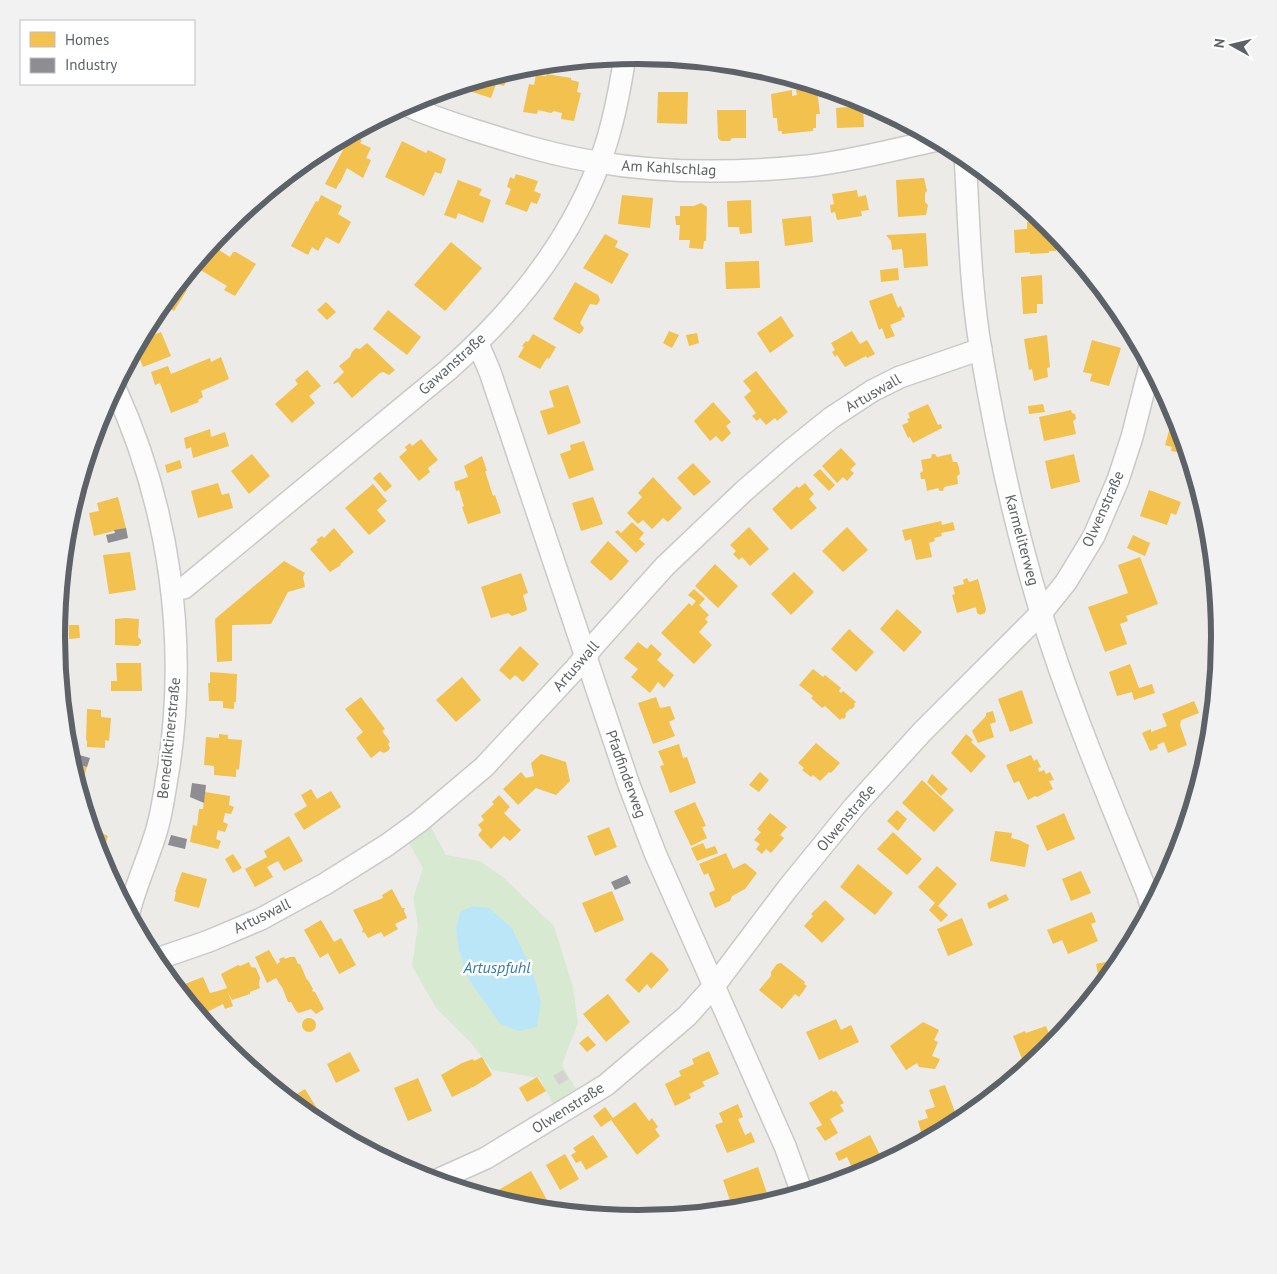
<svg xmlns="http://www.w3.org/2000/svg" width="1277" height="1274" font-family="'PT Sans',sans-serif">
<style>
.green{fill:#d7ead1;fill-rule:evenodd}
.water{fill:#bbe6f8}
.homes{fill:#f2c14e}
.industry{fill:#8d8d92}
.building{fill:#d5d3d2}
.lines{fill:none;stroke-linecap:round;stroke-linejoin:round}
.minor-casing{stroke:#c9c9c9;stroke-width:24}
.minor{stroke:#fcfcfc;stroke-width:21}
.labels{text-anchor:middle;stroke-width:5;stroke-linejoin:round;paint-order:stroke}
.street-label{font-size:15px;fill:#5c6267;stroke:#fff}
.water-label{font-size:16px;font-style:italic;fill:#337daa;stroke:#fff}
.rim{fill:none;stroke:#5c6267;stroke-width:6}
</style>
<rect width="100%" height="100%" fill="#edebe8"/>
<!-- green -->
<path class="green" d="M431 827 446 855 480 861 504 878 554 926 573 987 578 1022 562 1065 576 1089 553 1104 539 1078 492 1070 471 1043 436 1008 412 966 418 925 413 898 423 868 409 843ZM459 951 500 1024 469 980Z"/>
<!-- water -->
<polygon class="water" points="473,906 489,908 512,928 532,970 541,1002 537,1027 519,1031 500,1024 469,980 459,951 456,930 460,912"/>
<!-- homes -->
<g class="homes">
<polygon points="662,57 693,60 692,65 662,63"/>
<polygon points="502,73 508,76 504,86 496,84 491,98 466,90 468,83"/>
<polygon points="547,74 571,78 571,80 579,82 577,92 581,93 574,121 561,119 562,113 554,111 551,113 538,110 537,114 523,112 529,84 534,85 536,75 546,76"/>
<polygon points="806,89 807,91 817,90 820,114 816,114 816,128 813,128 813,131 782,134 782,131 778,131 777,118 773,118 771,94 792,90 792,96 797,95 796,90"/>
<polygon points="658,92 688,92 687,124 657,123"/>
<polygon points="863,106 864,127 837,128 836,108"/>
<polygon points="717,110 746,110 746,138 732,138 730,141 721,141 718,138"/>
<polygon points="882,110 898,119 882,119"/>
<polygon points="351,135 362,140 360,143 371,148 366,158 371,160 363,178 347,168 340,183 339,183 336,189 325,184"/>
<polygon points="402,141 426,153 428,150 446,159 441,174 435,172 424,196 385,177"/>
<polygon points="516,174 538,181 534,191 541,194 537,204 531,202 527,212 505,204 511,189 507,187 510,177 514,179"/>
<polygon points="924,178 927,191 925,193 925,202 928,205 926,215 898,217 896,180"/>
<polygon points="458,180 482,189 479,195 491,200 483,223 458,213 456,219 444,215"/>
<polygon points="857,190 858,197 866,195 869,210 861,211 862,216 837,220 835,212 831,213 830,205 834,204 832,194"/>
<polygon points="321,195 342,206 338,214 351,222 339,244 326,237 318,251 312,247 308,255 291,246 316,201 318,202"/>
<polygon points="622,195 653,198 650,228 618,224"/>
<polygon points="751,200 752,233 740,234 739,227 728,227 727,201"/>
<polygon points="701,203 707,207 706,241 704,241 703,249 689,248 690,240 679,240 680,225 676,225 675,216 680,216 680,206 694,206"/>
<polygon points="811,216 813,242 785,246 782,219"/>
<polygon points="1042,221 1042,229 1052,228 1055,232 1056,251 1049,251 1049,253 1030,254 1030,252 1015,253 1014,230 1027,229 1027,222"/>
<polygon points="926,233 928,266 904,268 902,249 892,250 891,241 886,235"/>
<polygon points="605,234 618,241 615,247 629,254 612,284 583,268"/>
<polygon points="451,242 482,268 445,311 414,285"/>
<polygon points="211,245 230,257 233,252 236,252 256,264 235,296 224,290 227,286 199,269 198,272 192,268"/>
<polygon points="759,261 760,288 726,289 725,262"/>
<polygon points="898,268 899,280 881,282 880,270"/>
<polygon points="1042,275 1043,304 1037,304 1037,313 1023,314 1021,277"/>
<polygon points="575,282 598,295 600,300 597,305 590,304 580,323 584,328 582,332 579,334 553,319"/>
<polygon points="179,284 187,290 174,311 167,307 163,312 158,310"/>
<polygon points="892,293 898,308 901,306 905,317 901,318 902,320 890,325 895,336 886,339 882,328 879,330 869,301"/>
<polygon points="326,302 336,312 327,320 317,310"/>
<polygon points="1116,308 1123,314 1128,324 1113,319"/>
<polygon points="388,310 421,337 407,355 373,329"/>
<polygon points="781,316 794,336 770,353 757,333"/>
<polygon points="151,329 153,335 161,332 171,356 143,367 136,349 145,332"/>
<polygon points="669,331 679,335 672,348 663,343"/>
<polygon points="852,331 860,344 867,340 875,354 867,358 866,356 845,367 837,355 835,357 832,352 835,350 831,343"/>
<polygon points="697,333 699,343 689,346 686,335"/>
<polygon points="533,334 556,347 549,359 547,358 540,369 518,357 524,347 522,346 526,341 528,342"/>
<polygon points="1047,335 1050,367 1047,368 1048,377 1034,381 1032,369 1029,370 1024,339"/>
<polygon points="1092,340 1121,348 1109,386 1090,381 1092,374 1083,372"/>
<polygon points="367,343 395,370 389,375 383,372 380,373 352,398 338,382 334,384 333,383 344,372 339,366 350,357 352,352 356,348 360,349"/>
<polygon points="221,357 229,379 201,391 203,397 198,400 199,402 171,413 160,383 155,385 151,372 168,366 171,374 210,358 211,362"/>
<polygon points="307,370 321,386 309,396 315,403 292,423 275,404 298,384 295,380"/>
<polygon points="756,371 788,412 777,421 775,418 766,425 760,418 757,421 752,416 756,413 744,397 751,391 743,381"/>
<polygon points="568,385 581,423 548,435 540,411 554,407 549,391"/>
<polygon points="713,402 731,422 726,426 731,433 722,442 716,436 710,441 694,421"/>
<polygon points="928,404 938,425 941,424 942,428 913,443 910,437 908,438 902,425 909,422 907,419 910,418 908,413"/>
<polygon points="1043,404 1045,412 1029,414 1028,406"/>
<polygon points="1071,410 1072,413 1075,414 1076,419 1073,421 1076,434 1044,441 1039,417"/>
<polygon points="1172,420 1178,421 1187,451 1183,449 1182,453 1171,451 1172,447 1165,445"/>
<polygon points="210,429 211,437 225,432 229,446 193,458 191,447 186,449 184,438"/>
<polygon points="421,439 438,460 428,468 430,472 419,481 399,457 407,450 405,447 410,443 412,446"/>
<polygon points="584,441 594,470 569,479 560,454 571,450 570,445"/>
<polygon points="841,448 856,464 850,470 854,473 847,481 843,477 837,483 822,466"/>
<polygon points="252,454 270,476 249,494 231,471"/>
<polygon points="932,454 935,454 937,457 951,454 953,462 957,462 959,468 960,474 957,476 958,484 944,487 943,491 940,491 938,488 927,491 925,479 921,479 920,473 923,471 921,460 931,458"/>
<polygon points="1074,454 1080,482 1051,489 1045,461"/>
<polygon points="482,456 487,471 485,471 493,496 495,495 501,513 468,524 462,507 464,506 459,490 456,491 454,482 468,477 464,466"/>
<polygon points="180,460 182,468 167,473 165,465"/>
<polygon points="693,463 711,482 694,496 677,478"/>
<polygon points="820,469 835,485 829,491 813,475"/>
<polygon points="380,472 392,486 385,492 373,478"/>
<polygon points="653,477 682,508 668,522 663,518 652,529 643,520 638,524 627,513 642,497 638,493"/>
<polygon points="218,483 222,495 229,493 233,508 198,518 191,491"/>
<polygon points="805,483 814,494 809,499 817,508 791,530 772,509 797,486 799,488"/>
<polygon points="373,484 387,501 377,510 386,521 369,535 345,508"/>
<polygon points="1149,490 1181,502 1176,515 1171,513 1167,525 1140,516"/>
<polygon points="118,497 126,528 94,536 89,513 99,511 97,503"/>
<polygon points="593,497 603,524 581,531 572,503"/>
<polygon points="941,521 942,525 953,522 955,530 941,533 942,536 934,538 935,541 929,543 932,557 916,560 911,539 905,541 902,530"/>
<polygon points="632,522 644,533 639,539 645,544 636,553 615,532 618,530 621,533"/>
<polygon points="749,527 769,549 750,566 742,557 739,560 733,554 736,551 730,545"/>
<polygon points="847,527 868,550 843,572 822,551"/>
<polygon points="334,528 354,552 340,564 341,565 330,572 310,549 318,542 316,540 322,536 324,538"/>
<polygon points="1133,535 1150,543 1145,556 1127,548"/>
<polygon points="608,541 629,561 611,581 590,562"/>
<polygon points="130,552 136,590 109,594 103,555"/>
<polygon points="1140,557 1158,604 1126,616 1128,621 1120,624 1127,644 1105,652 1088,607 1128,593 1118,565"/>
<polygon points="284,561 305,573 303,577 305,587 288,592 271,624 232,625 232,661 217,662 215,619"/>
<polygon points="715,564 738,586 718,608 695,586"/>
<polygon points="794,572 814,592 791,615 771,594"/>
<polygon points="521,573 528,593 523,595 527,609 526,611 512,616 508,613 491,618 481,587"/>
<polygon points="967,578 969,582 978,579 986,609 985,613 980,615 977,613 976,607 957,613 952,595 955,594 953,587 964,584 963,580"/>
<polygon points="694,589 705,599 699,605 709,615 705,619 708,622 699,632 712,645 694,664 661,633 689,603 692,606 696,601 688,595"/>
<polygon points="897,609 922,632 904,652 880,629"/>
<polygon points="126,618 139,619 138,637 141,640 141,643 138,646 115,645 115,619"/>
<polygon points="69,625 79,625 80,638 69,639"/>
<polygon points="849,629 874,652 856,672 831,649"/>
<polygon points="638,642 647,649 651,644 662,654 657,660 674,675 664,688 658,682 650,693 631,677 638,669 624,658"/>
<polygon points="520,646 539,664 523,682 515,675 510,680 499,670"/>
<polygon points="116,663 141,663 142,691 111,691 111,681 117,681"/>
<polygon points="1130,664 1139,688 1152,684 1155,693 1134,700 1132,692 1117,696 1109,672"/>
<polygon points="813,669 823,677 825,675 841,688 839,691 841,693 843,691 856,702 854,704 855,706 852,709 850,709 845,714 846,716 844,719 842,718 840,720 825,706 822,708 811,698 813,696 799,685"/>
<polygon points="210,672 237,674 236,702 234,702 234,709 223,708 223,701 209,701 208,683 210,683"/>
<polygon points="462,677 481,700 456,722 436,700"/>
<polygon points="1022,690 1033,723 1010,732 998,699"/>
<polygon points="361,697 385,729 382,731 390,742 388,744 390,748 388,751 384,753 380,751 371,758 356,738 363,732 345,709"/>
<polygon points="656,697 660,708 670,706 675,719 669,722 675,736 653,744 638,703"/>
<polygon points="1194,701 1199,713 1181,720 1180,725 1187,745 1168,753 1164,742 1157,745 1158,748 1150,751 1142,733 1151,729 1151,732 1167,726 1162,714"/>
<polygon points="87,709 101,710 101,717 111,718 109,741 105,740 105,748 87,747 87,741 86,740"/>
<polygon points="993,711 996,722 990,724 994,737 978,743 972,731 986,716 986,713"/>
<polygon points="219,734 228,735 228,739 242,740 239,770 236,769 236,777 214,775 214,766 204,765 206,737 219,738"/>
<polygon points="966,734 973,740 971,742 986,756 971,773 951,753"/>
<polygon points="816,743 840,763 831,773 829,772 820,781 813,775 811,777 802,770 804,768 798,763"/>
<polygon points="679,744 683,758 687,757 696,783 670,793 660,766 664,765 658,751"/>
<polygon points="541,754 566,762 570,781 556,795 536,788 518,805 503,789 521,772 526,778 534,776 531,763"/>
<polygon points="1031,755 1034,761 1037,759 1041,767 1038,768 1039,772 1044,770 1046,774 1050,772 1054,780 1049,781 1053,789 1037,797 1035,796 1028,800 1019,781 1014,783 1006,765"/>
<polygon points="71,763 87,767 80,790"/>
<polygon points="760,772 769,780 759,792 749,785"/>
<polygon points="932,774 948,789 941,796 927,782"/>
<polygon points="922,780 954,810 934,832 902,803"/>
<polygon points="311,789 317,799 331,791 341,807 304,830 294,814 307,806 301,795"/>
<polygon points="205,792 230,796 229,805 234,807 231,814 225,813 223,822 228,824 225,832 218,830 216,839 221,841 218,849 190,842 193,825 197,826 199,809 203,809"/>
<polygon points="499,795 510,807 504,813 521,830 510,841 504,836 491,849 478,835 482,830 478,825 484,820 481,816 494,804 492,802"/>
<polygon points="695,802 706,826 702,827 707,838 691,846 674,811"/>
<polygon points="897,810 907,819 898,831 887,821"/>
<polygon points="770,813 787,827 780,835 784,838 771,853 766,849 762,854 756,849 760,844 754,840 761,832 757,829"/>
<polygon points="1064,813 1075,839 1047,851 1036,826"/>
<polygon points="609,827 617,847 595,856 587,836"/>
<polygon points="91,828 108,836 100,859"/>
<polygon points="995,831 1012,833 1011,838 1019,840 1029,845 1025,867 990,861"/>
<polygon points="893,832 922,859 907,875 877,849"/>
<polygon points="289,836 303,861 284,871 278,861 267,867 273,877 255,887 245,869 267,857 264,851"/>
<polygon points="703,843 706,849 715,846 718,853 697,861 691,848"/>
<polygon points="726,853 733,869 745,863 757,873 745,889 732,896 730,901 715,908 709,893 715,890 708,873 704,875 699,864"/>
<polygon points="233,854 242,868 233,873 225,859"/>
<polygon points="858,864 893,893 875,915 840,887"/>
<polygon points="937,866 957,884 938,906 948,915 941,922 929,910 935,903 918,887"/>
<polygon points="1081,871 1091,893 1071,901 1062,879"/>
<polygon points="182,872 207,879 199,908 174,901 176,892 175,892"/>
<polygon points="392,889 402,908 405,908 404,911 407,918 395,924 398,929 384,937 381,932 368,938 365,933 362,932 363,929 353,910 383,898 382,895"/>
<polygon points="612,891 624,920 595,933 582,903"/>
<polygon points="1006,894 1009,900 989,909 987,903"/>
<polygon points="825,900 845,919 822,943 804,926 813,916 811,914"/>
<polygon points="1092,912 1096,922 1091,924 1098,941 1068,954 1062,940 1053,944 1047,930"/>
<polygon points="962,918 973,945 948,956 937,929"/>
<polygon points="321,920 334,942 341,938 356,965 339,974 328,953 320,958 304,930"/>
<polygon points="269,950 277,964 280,962 279,959 284,957 285,959 290,957 295,957 298,964 300,964 307,980 308,980 313,989 312,991 315,992 324,1009 316,1014 311,1009 299,1013 296,1011 291,1002 288,1002 282,987 281,986 276,978 267,983 255,957"/>
<polygon points="651,952 663,962 669,970 651,989 647,984 639,993 625,980"/>
<polygon points="1119,959 1120,963 1102,985 1100,985 1096,964"/>
<polygon points="249,962 251,967 256,968 260,978 259,984 260,988 250,992 250,994 232,1000 228,992 233,1006 225,1009 223,1004 203,1014 204,1016 201,1017 177,987 203,977 210,993 218,991 227,988 221,974 238,965 240,966"/>
<polygon points="781,963 805,982 804,984 807,986 799,997 795,994 782,1009 759,990 771,976 771,972 777,964"/>
<polygon points="608,994 630,1022 606,1042 583,1014"/>
<circle cx="309" cy="1025" r="7"/>
<polygon points="836,1019 841,1030 851,1025 859,1042 819,1060 806,1032"/>
<polygon points="923,1022 939,1030 934,1040 938,1042 932,1056 940,1059 935,1069 919,1067 917,1063 906,1070 890,1046"/>
<polygon points="1046,1026 1053,1045 1049,1050 1022,1059 1013,1036 1025,1031 1026,1033"/>
<polygon points="588,1036 596,1045 587,1052 579,1043"/>
<polygon points="709,1051 719,1074 702,1082 705,1086 689,1094 691,1098 675,1106 665,1084 681,1076 679,1071 694,1064 692,1059"/>
<polygon points="350,1052 360,1071 336,1083 327,1064"/>
<polygon points="482,1057 492,1075 475,1086 452,1097 441,1075 462,1063 473,1059 474,1061"/>
<polygon points="537,1077 546,1091 527,1102 519,1088"/>
<polygon points="418,1078 432,1111 408,1121 394,1088"/>
<polygon points="945,1085 959,1123 935,1135 923,1139 918,1121 928,1118 925,1110 935,1107 929,1090"/>
<polygon points="305,1089 321,1115 314,1120 289,1099"/>
<polygon points="832,1090 833,1092 836,1091 844,1103 840,1105 844,1111 830,1119 838,1133 825,1141 816,1128 822,1125 809,1103"/>
<polygon points="635,1102 649,1121 652,1118 658,1127 655,1129 660,1136 637,1155 611,1120 601,1127 593,1116 605,1107 613,1118"/>
<polygon points="738,1104 743,1117 738,1119 745,1135 751,1132 755,1142 727,1153 715,1125 723,1122 719,1113"/>
<polygon points="593,1135 608,1157 586,1170 581,1161 576,1163 571,1155 576,1152 573,1148"/>
<polygon points="870,1135 880,1155 884,1153 887,1161 856,1176 847,1157 839,1161 835,1153"/>
<polygon points="565,1154 579,1179 560,1190 546,1165"/>
<polygon points="758,1167 770,1202 750,1208 747,1201 732,1206 723,1180"/>
<polygon points="531,1171 548,1202 536,1209 528,1208 527,1206 525,1208 499,1200 495,1192"/>
</g>
<!-- industry -->
<g class="industry">
<polygon points="126,528 128,538 108,543 106,535 115,533 114,530"/>
<polygon points="72,753 90,758 87,767 71,763 70,758"/>
<polygon points="192,783 206,785 204,803 190,797"/>
<polygon points="171,835 187,839 185,849 168,845"/>
<polygon points="627,875 631,883 615,890 611,882"/>
</g>
<!-- building -->
<polygon class="building" points="563,1070 569,1079 559,1085 553,1076"/>
<g class="lines">
<defs>
<g id="minor">
<path d="M406 105C429 116 455 124 480 132 518 144 557 156 597 162 666 174 738 173 808 166 852 161 895 149 938 140"/>
<path d="M965 155C969 221 970 287 981 351 998 451 1020 551 1052 647 1080 731 1115 813 1148 895L1151 906"/>
<polyline points="478,344 490,372 629,785 655,853 785,1146 802,1193"/>
<path d="M115 388C169 506 188 637 169 766 165 787 163 809 157 829 149 857 136 884 129 912"/>
<path d="M172 590 184 588 448 370C515 311 573 238 603 153 614 122 620 89 625 56"/>
<polyline points="154,960 209,941 261,919 325,884 387,845 420,821 484,767 576,668 595,644 665,566 744,491 790,451 831,418 872,391 900,377 981,349"/>
<polyline points="435,1181 486,1158 606,1085 687,1016 714,986 788,888 854,807 922,732 1042,612 1066,582 1094,536 1118,480 1132,437 1150,366"/>
</g>
</defs>
<!-- minor casing -->
<use href="#minor" class="minor-casing"/>
<!-- minor -->
<use href="#minor" class="minor"/>
</g>
<g class="labels">
<!-- street labels -->
<g class="street-label">
<text transform="translate(669 168) rotate(3)" y="5">Am Kahlschlag</text>
<text transform="translate(452 364) rotate(-42)" y="5">Gawanstraße</text>
<text transform="translate(873 393) rotate(-30)" y="5">Artuswall</text>
<text transform="translate(1103 509) rotate(-66)" y="5">Olwenstraße</text>
<text transform="translate(1022 540) rotate(75)" y="5">Karmeliterweg</text>
<text transform="translate(576 666) rotate(-49)" y="5">Artuswall</text>
<text transform="translate(169 738) rotate(-84)" y="5">Benediktinerstraße</text>
<text transform="translate(626 774) rotate(70)" y="5">Pfadfinderweg</text>
<text transform="translate(846 818) rotate(-50)" y="5">Olwenstraße</text>
<text transform="translate(262 916) rotate(-26)" y="5">Artuswall</text>
<text transform="translate(568 1108) rotate(-32)" y="5">Olwenstraße</text>
</g>
<!-- water labels -->
<g class="water-label">
<text x="497" y="973">Artuspfuhl</text>
</g>
</g>
<!-- crop -->
<path d="M0 0H1277V1274H0ZM65 637a573 573 0 1 1 1146 0a573 573 0 1 1-1146 0Z" fill="#f2f2f3" fill-rule="evenodd"/>
<path class="rim" d="M65 637a573 573 0 1 1 1146 0a573 573 0 1 1-1146 0Z"/>
<!-- legend -->
<rect x="20" y="20" width="175" height="65" fill="#ffffff" stroke="#bec0c2"/>
<rect x="30" y="32" width="25" height="15" fill="#f2c14e" stroke="#bec0c2"/>
<text x="65" y="45" font-size="15" fill="#5c6267">Homes</text>
<rect x="30" y="58" width="25" height="15" fill="#8d8d92" stroke="#bec0c2"/>
<text x="65" y="70" font-size="15" fill="#5c6267">Industry</text>
<!-- north arrow -->
<g transform="translate(1232 45) rotate(278)" stroke="#ffffff" stroke-width="4" paint-order="stroke">
<path d="M0-4L9 19L0 12L-9 19Z" fill="#5c6267"/>
<text y="-8" font-size="14" font-weight="bold" text-anchor="middle" fill="#5c6267">N</text>
</g>
</svg>
